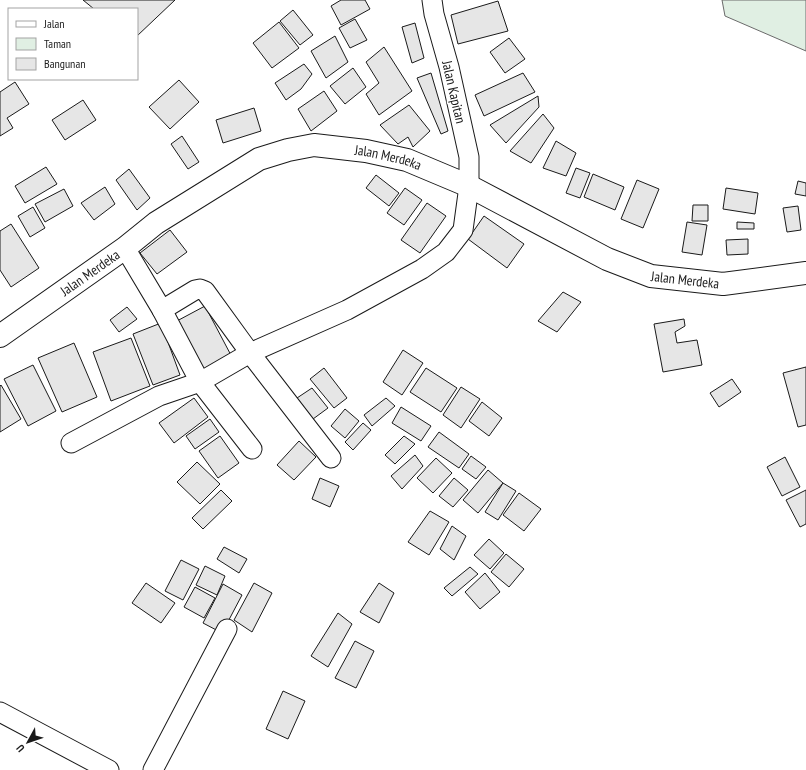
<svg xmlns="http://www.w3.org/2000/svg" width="806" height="770" font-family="'PT Sans Narrow',sans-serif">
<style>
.green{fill:#e0efe3;stroke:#6a6a6a}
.building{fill:#e6e6e6;stroke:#1a1a1a}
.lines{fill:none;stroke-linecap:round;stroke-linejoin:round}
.street-casing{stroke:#1a1a1a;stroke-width:21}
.secondary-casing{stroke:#1a1a1a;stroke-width:24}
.street{stroke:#fff;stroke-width:19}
.secondary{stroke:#fff;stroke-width:22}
.labels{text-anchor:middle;stroke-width:3;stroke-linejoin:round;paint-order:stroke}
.street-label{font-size:14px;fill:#1a1a1a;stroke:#fff}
</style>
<rect width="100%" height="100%" fill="#fff"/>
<!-- green -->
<polygon class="green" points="722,0 806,0 806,51 725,16"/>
<!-- building -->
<g class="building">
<polygon points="83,0 175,0 137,36 137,9 94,9"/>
<polygon points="341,0 365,0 370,9 341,25 331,6"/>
<polygon points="498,1 508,31 458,44 451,15"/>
<polygon points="293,10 313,35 300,45 280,21"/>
<polygon points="355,19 367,40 350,48 339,28"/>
<polygon points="279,22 299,48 272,68 253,43"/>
<polygon points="415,23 424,58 412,63 402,27"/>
<polygon points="335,36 348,62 326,78 311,51"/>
<polygon points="509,38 525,59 505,73 490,52"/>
<polygon points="384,47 412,91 379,115 366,94 379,83 366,62"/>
<polygon points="304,64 312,74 301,89 286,100 275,83"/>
<polygon points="353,68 366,87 345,104 330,86"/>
<polygon points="431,73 448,131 441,134 417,78"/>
<polygon points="523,73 535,92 484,116 475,95"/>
<polygon points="179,80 199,102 170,129 149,107"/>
<polygon points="15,82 29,104 7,118 13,128 0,136 0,92"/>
<polygon points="324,91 337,111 311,131 298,109"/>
<polygon points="538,96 539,107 506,143 490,125"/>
<polygon points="83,100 96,120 65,140 52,120"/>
<polygon points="409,105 430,131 413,147 408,137 398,144 380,125"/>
<polygon points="254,108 261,131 223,143 216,120"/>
<polygon points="543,114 554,128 531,163 510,151"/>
<polygon points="182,136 199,162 188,169 171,144"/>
<polygon points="556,141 576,153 566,176 543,168"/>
<polygon points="46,167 57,184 25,203 15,186"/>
<polygon points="576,168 590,173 580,198 566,193"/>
<polygon points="129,169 150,198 137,210 116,180"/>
<polygon points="593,174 624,187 615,210 584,197"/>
<polygon points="376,175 399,193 389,206 366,188"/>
<polygon points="637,180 659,189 643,228 621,219"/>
<polygon points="798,181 806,183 806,196 795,194"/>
<polygon points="105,187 115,204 94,220 81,203"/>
<polygon points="405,188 422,200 404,225 387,213"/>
<polygon points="726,188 758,193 755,214 723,209"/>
<polygon points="64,189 73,206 45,222 35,204"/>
<polygon points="427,203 446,216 420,253 401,240"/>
<polygon points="693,205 708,205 708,221 692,221"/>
<polygon points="798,206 801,230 787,232 783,208"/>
<polygon points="33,207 45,228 30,237 18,216"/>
<polygon points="484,216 524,244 507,268 468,239"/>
<polygon points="687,222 707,225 702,255 682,252"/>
<polygon points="737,222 754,223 754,229 737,229"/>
<polygon points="11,224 39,268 11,287 0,270 0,231"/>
<polygon points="170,230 187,252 157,274 140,253"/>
<polygon points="748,239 748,254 727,255 726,240"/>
<polygon points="563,292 581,302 557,332 538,321"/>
<polygon points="205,306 233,359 203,375 175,322"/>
<polygon points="127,307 137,319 119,332 110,320"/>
<polygon points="684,319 685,326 675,332 677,343 697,340 702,365 663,372 654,324"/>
<polygon points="161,323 180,375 153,385 133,334"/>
<polygon points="131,338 150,386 111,401 93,352"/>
<polygon points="74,343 97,397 62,412 38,358"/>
<polygon points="403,350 423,363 402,395 383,382"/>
<polygon points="33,365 56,411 28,426 4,379"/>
<polygon points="806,367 806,425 798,427 783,373"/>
<polygon points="324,368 347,398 334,408 310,379"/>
<polygon points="426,368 457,388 441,412 410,392"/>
<polygon points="732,379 741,392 719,407 710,393"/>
<polygon points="1,385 21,419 0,432 0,386"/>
<polygon points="461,387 480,399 461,428 443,415"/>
<polygon points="312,388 328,408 313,419 297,398"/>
<polygon points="194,398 208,417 174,443 159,423"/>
<polygon points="386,398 395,406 372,426 364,415"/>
<polygon points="482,402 502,418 489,436 469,421"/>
<polygon points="401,407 431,426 421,441 392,423"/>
<polygon points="345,409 359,421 345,438 331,426"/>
<polygon points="210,419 219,432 195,449 186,436"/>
<polygon points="363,423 371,430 353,450 345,442"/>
<polygon points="439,432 469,454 459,468 428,447"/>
<polygon points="220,436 239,463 218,478 199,451"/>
<polygon points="404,436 415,444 395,464 385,455"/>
<polygon points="299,441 316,457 294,480 277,465"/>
<polygon points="415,455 423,466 402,489 391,476"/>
<polygon points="471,456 486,467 476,479 462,469"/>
<polygon points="785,457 800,487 782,496 767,467"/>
<polygon points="436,458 452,473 433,493 417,478"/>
<polygon points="197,462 220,484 200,504 177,482"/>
<polygon points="488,470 503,483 478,513 463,500"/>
<polygon points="320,478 339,486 330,507 312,499"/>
<polygon points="454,478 468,490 453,507 439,496"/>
<polygon points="503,483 516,491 498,520 485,512"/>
<polygon points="221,490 232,501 203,529 192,518"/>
<polygon points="806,490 806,524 800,527 786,500"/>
<polygon points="519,493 541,509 524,531 503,515"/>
<polygon points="430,511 449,522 429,555 408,542"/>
<polygon points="452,526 466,536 454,560 440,549"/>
<polygon points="489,539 504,553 490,569 474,555"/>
<polygon points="224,547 247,559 239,573 217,559"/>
<polygon points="506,554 524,569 509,587 491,572"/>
<polygon points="181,560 199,569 183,600 165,591"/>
<polygon points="205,566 225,576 217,595 196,585"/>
<polygon points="470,567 478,574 452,596 444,588"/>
<polygon points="485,573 500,592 480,609 465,592"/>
<polygon points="146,583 175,603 161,623 132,603"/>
<polygon points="254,583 272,593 252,632 234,620"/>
<polygon points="379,583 394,593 379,623 360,612"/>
<polygon points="223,584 242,595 222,633 203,623"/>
<polygon points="195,587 215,598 204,618 184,607"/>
<polygon points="338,613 352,624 328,667 311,656"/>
<polygon points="355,641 374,651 356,688 335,678"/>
<polygon points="283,691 305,701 288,739 266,729"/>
</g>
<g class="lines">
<defs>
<g id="street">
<polyline points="125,248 162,310 200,382 252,449"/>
<polyline points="162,310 195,290 200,289 205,291 250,353 331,458"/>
<polyline points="71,443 159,396 200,382 250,353 347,310 422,269 446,252 463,230 469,186 469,157 449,67 434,14 432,0"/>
<polyline points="0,712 109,770"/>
<polyline points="153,770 227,629"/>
</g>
<g id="secondary">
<path id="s1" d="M0 336 125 248 156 223 259 159 288 150 314 145 366 151 407 160 469 186 607 259 651 276 723 284 806 273"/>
</g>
</defs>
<!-- street casing -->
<use href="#street" class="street-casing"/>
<!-- secondary casing -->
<use href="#secondary" class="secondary-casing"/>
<!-- street -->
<use href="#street" class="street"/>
<!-- secondary -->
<use href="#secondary" class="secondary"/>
</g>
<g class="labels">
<!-- street labels -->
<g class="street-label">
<text transform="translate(454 92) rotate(77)" y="5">Jalan Kapitan</text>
<text dy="5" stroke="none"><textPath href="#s1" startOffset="446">Jalan Merdeka</textPath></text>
<text dy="5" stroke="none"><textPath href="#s1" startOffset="110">Jalan Merdeka</textPath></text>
<text dy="5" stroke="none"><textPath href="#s1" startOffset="770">Jalan Merdeka</textPath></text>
</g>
</g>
<!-- legend -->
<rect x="8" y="8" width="130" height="72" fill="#ffffff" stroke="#a3a3a3"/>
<rect x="16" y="21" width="20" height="6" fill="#ffffff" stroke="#a3a3a3"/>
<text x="44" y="28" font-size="12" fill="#1a1a1a">Jalan</text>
<rect x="16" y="38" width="20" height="12" fill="#e0efe3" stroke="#a3a3a3"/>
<text x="44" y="48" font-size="12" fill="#1a1a1a">Taman</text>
<rect x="16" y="58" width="20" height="12" fill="#e6e6e6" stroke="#a3a3a3"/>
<text x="44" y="68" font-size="12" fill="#1a1a1a">Bangunan</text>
<!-- north arrow -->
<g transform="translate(28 742) rotate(230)" stroke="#ffffff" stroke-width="3" paint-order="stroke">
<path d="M0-3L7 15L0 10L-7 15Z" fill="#1a1a1a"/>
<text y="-6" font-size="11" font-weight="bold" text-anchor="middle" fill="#1a1a1a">U</text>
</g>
</svg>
